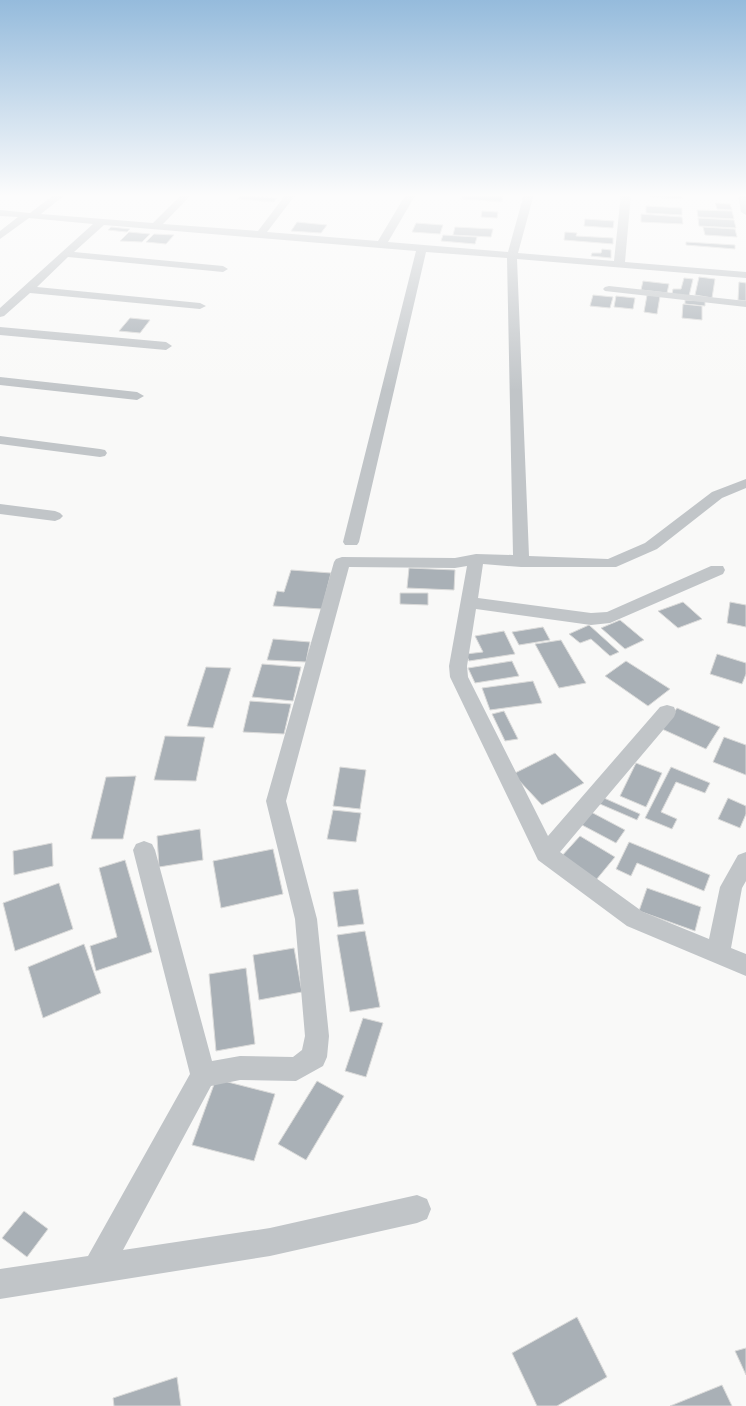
<svg xmlns="http://www.w3.org/2000/svg" width="746" height="1406" font-family="'Golos Text',sans-serif">
<style>
.building{fill:#a9b0b6;stroke:#dbdbda}
.lines{fill:none;stroke-linecap:round;stroke-linejoin:round}
.street{fill:#c1c5c8;fill-rule:evenodd}
</style>
<rect width="100%" height="100%" fill="#f9f9f8"/>
<!-- building -->
<g class="building">
<polygon points="463,194 488,194 503,195 502,202 461,199"/>
<polygon points="650,194 682,194 682,199 650,197"/>
<polygon points="240,195 277,198 274,202 237,199"/>
<polygon points="715,203 730,204 732,210 717,209"/>
<polygon points="646,206 682,208 682,215 646,213"/>
<polygon points="697,210 732,211 734,219 698,217"/>
<polygon points="482,211 498,212 497,218 481,217"/>
<polygon points="641,214 682,217 683,224 641,222"/>
<polygon points="698,218 734,220 736,228 699,226"/>
<polygon points="585,219 614,221 613,228 584,226"/>
<polygon points="297,222 327,225 321,233 291,231"/>
<polygon points="416,223 443,225 440,234 412,232"/>
<polygon points="111,227 130,229 127,232 108,230"/>
<polygon points="455,227 493,229 491,237 453,235"/>
<polygon points="703,227 735,229 737,237 705,235"/>
<polygon points="129,232 150,234 142,242 120,241"/>
<polygon points="565,232 577,233 576,236 613,238 613,244 564,240"/>
<polygon points="154,234 174,235 166,244 146,242"/>
<polygon points="443,235 477,237 475,244 441,241"/>
<polygon points="686,242 735,245 735,249 686,245"/>
<polygon points="602,249 611,250 611,258 591,256 592,253 601,253"/>
<polygon points="699,277 715,279 712,298 695,295"/>
<polygon points="684,278 693,279 689,296 672,294 673,289 681,289"/>
<polygon points="643,281 669,284 667,293 641,290"/>
<polygon points="739,282 746,283 746,301 738,300"/>
<polygon points="593,295 613,297 610,308 590,306"/>
<polygon points="647,295 660,296 657,314 644,312"/>
<polygon points="616,296 635,298 633,309 614,307"/>
<polygon points="685,300 705,301 705,306 685,304"/>
<polygon points="683,304 702,306 702,320 682,318"/>
<polygon points="130,318 150,320 140,333 119,331"/>
<polygon points="409,568 455,570 454,590 407,588"/>
<polygon points="291,570 331,573 322,609 273,606 277,591 284,592"/>
<polygon points="400,593 428,593 428,605 400,604"/>
<polygon points="683,602 702,619 678,628 658,611"/>
<polygon points="730,602 746,605 746,627 727,623"/>
<polygon points="620,620 644,640 625,649 601,628"/>
<polygon points="589,625 619,652 610,656 591,639 580,643 569,634"/>
<polygon points="543,627 550,640 519,645 512,632"/>
<polygon points="504,631 515,654 469,661 466,654 483,652 475,636"/>
<polygon points="273,639 310,642 306,662 267,660"/>
<polygon points="561,640 586,683 559,688 535,644"/>
<polygon points="717,654 746,663 746,674 742,684 710,674"/>
<polygon points="512,661 519,676 475,683 468,668"/>
<polygon points="626,661 670,689 648,706 605,676"/>
<polygon points="262,664 301,667 293,701 252,697"/>
<polygon points="206,667 231,668 213,728 187,726"/>
<polygon points="533,681 542,703 490,710 482,688"/>
<polygon points="250,701 291,704 284,734 243,732"/>
<polygon points="677,708 720,727 706,749 662,729"/>
<polygon points="504,711 518,739 505,741 492,714"/>
<polygon points="165,736 205,737 196,781 154,780"/>
<polygon points="724,737 746,745 746,775 713,762"/>
<polygon points="555,753 584,783 542,805 513,774"/>
<polygon points="636,763 662,773 646,807 620,796"/>
<polygon points="340,767 366,770 360,809 333,806"/>
<polygon points="671,767 710,783 705,793 676,782 661,812 677,819 672,829 645,818"/>
<polygon points="136,776 123,839 91,839 106,777"/>
<polygon points="604,798 640,814 637,820 600,804"/>
<polygon points="728,798 746,806 746,814 740,828 718,819"/>
<polygon points="333,810 361,813 356,842 327,839"/>
<polygon points="591,812 625,830 616,843 582,825"/>
<polygon points="200,829 203,860 159,867 157,836"/>
<polygon points="580,836 615,857 596,880 560,858"/>
<polygon points="629,842 710,875 704,891 637,863 631,876 616,869"/>
<polygon points="52,843 53,866 14,875 13,851"/>
<polygon points="273,849 283,894 221,908 213,861"/>
<polygon points="125,860 152,952 96,971 90,946 117,937 99,868"/>
<polygon points="59,883 73,929 15,951 3,903"/>
<polygon points="647,888 701,907 695,931 639,911"/>
<polygon points="358,889 364,924 338,927 333,892"/>
<polygon points="365,931 380,1007 350,1012 337,935"/>
<polygon points="84,944 101,993 43,1018 28,967"/>
<polygon points="294,948 302,992 259,1000 253,955"/>
<polygon points="246,968 255,1044 216,1051 209,974"/>
<polygon points="363,1018 383,1023 366,1077 345,1071"/>
<polygon points="216,1079 275,1094 254,1161 192,1145"/>
<polygon points="317,1081 344,1096 306,1160 278,1144"/>
<polygon points="24,1211 48,1229 27,1257 2,1238"/>
<polygon points="577,1317 607,1377 557,1406 537,1406 512,1353"/>
<polygon points="746,1348 746,1375 735,1351"/>
<polygon points="177,1377 181,1406 114,1406 113,1398"/>
<polygon points="722,1385 732,1406 670,1406"/>
</g>
<g class="lines">
<!-- street -->
<g class="street">
<polygon points="55,194 66,194 41,214 153,223 182,194 192,194 163,224 258,231 286,194 296,194 267,232 378,241 406,194 416,194 388,242 508,252 524,194 534,194 518,253 614,261 621,194 631,194 625,262 746,272 746,278 517,259 529,556 608,559 645,543 712,492 746,479 746,488 722,498 657,549 616,567 521,567 483,564 478,598 591,613 607,612 711,566 723,566 725,570 723,574 610,623 591,625 476,609 467,666 468,677 548,836 660,707 667,705 674,707 676,712 674,717 560,852 643,912 709,939 720,887 738,855 746,852 746,881 742,888 731,948 746,954 746,976 627,926 538,860 450,677 449,666 467,566 455,568 349,567 286,801 317,919 329,1036 327,1057 323,1066 296,1081 240,1080 211,1086 123,1250 270,1228 417,1195 427,1199 431,1209 427,1219 417,1223 270,1256 0,1299 0,1269 88,1256 190,1074 133,850 136,844 144,841 152,844 155,850 212,1061 240,1056 293,1057 302,1050 305,1036 295,919 266,801 334,562 336,559 342,557 455,558 476,554 513,555 507,258 426,252 359,542 357,545 345,545 343,542 416,251 104,225 74,252 223,266 228,269 223,272 68,257 37,287 200,303 206,306 200,309 30,293 4,316 0,317 0,308 93,224 29,218 0,239 0,231 18,217 0,216 0,210 30,213"/>
<polygon points="738,194 746,194 746,215 741,212"/>
<polygon points="609,286 746,301 746,307 605,291 603,289 605,287"/>
<polygon points="0,327 166,342 172,346 166,350 0,335"/>
<polygon points="0,377 137,392 144,396 137,400 0,385"/>
<polygon points="0,436 100,449 105,450 107,453 105,456 100,457 0,444"/>
<polygon points="0,504 55,511 60,513 63,516 60,519 55,521 0,514"/>
</g>
</g>
<!-- sky -->
<linearGradient id="sky" x2="0" y2="1"><stop stop-color="#95bbdc"/><stop offset="0.5" stop-color="#fcfcfc"/><stop offset="1" stop-color="#fcfcfc" stop-opacity="0"/></linearGradient>
<rect width="746" height="391" fill="url(#sky)"/>
</svg>
